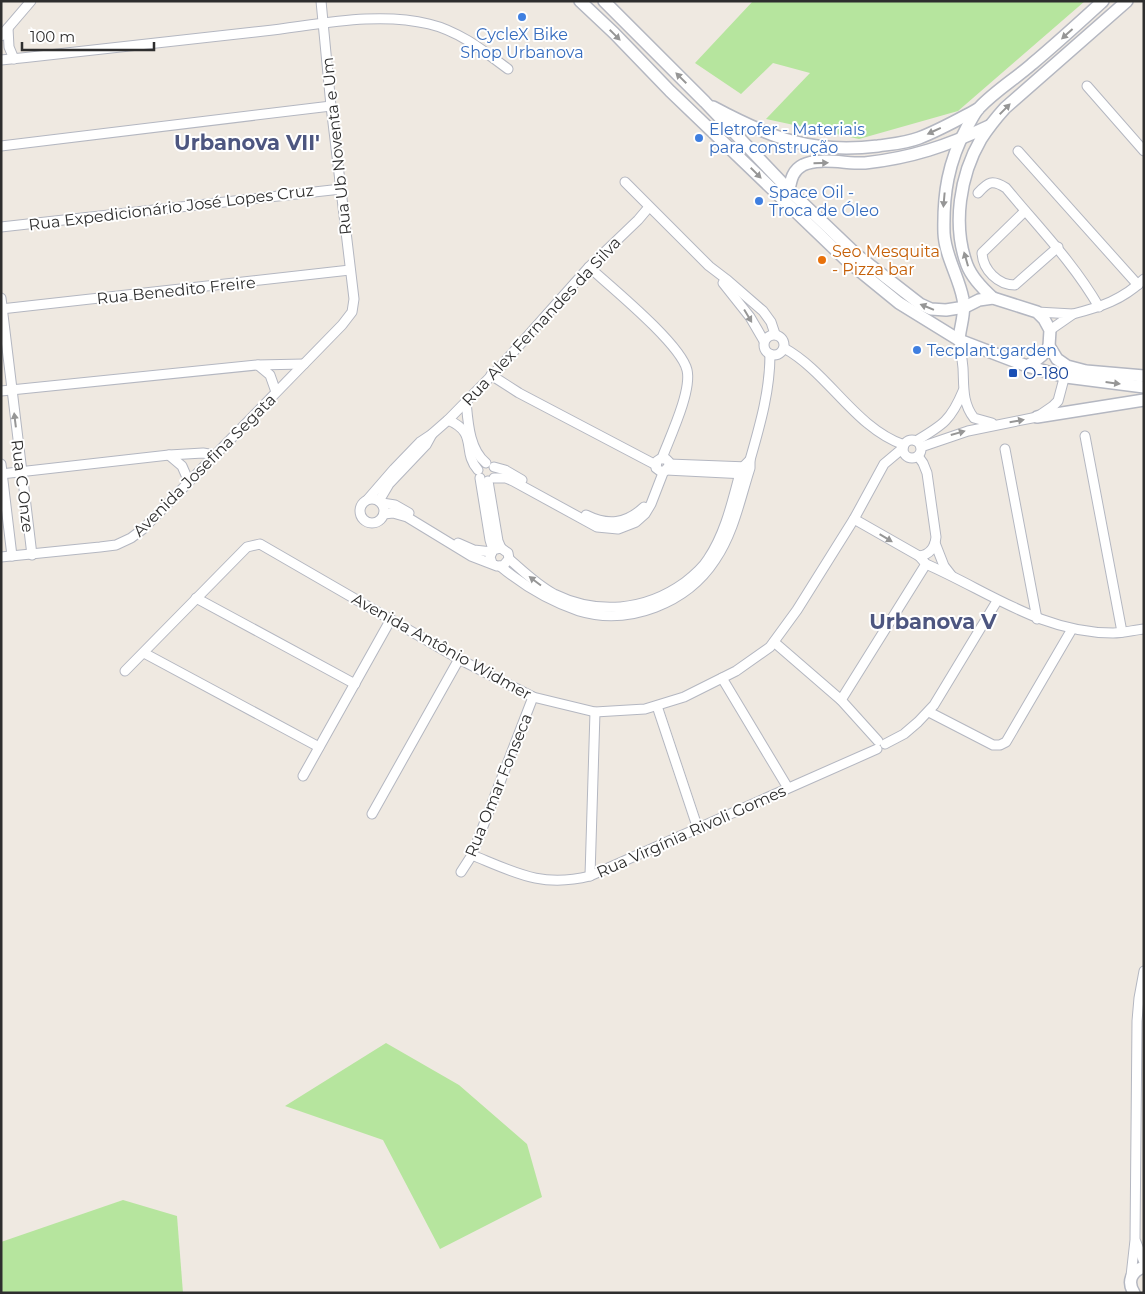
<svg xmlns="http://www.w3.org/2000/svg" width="1145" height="1294" font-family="Montserrat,sans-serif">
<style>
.green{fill:#b6e59e}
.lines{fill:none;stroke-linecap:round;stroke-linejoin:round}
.minor-casing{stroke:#b4b7c1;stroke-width:11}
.tertiary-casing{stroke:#b4b7c1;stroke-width:14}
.minor{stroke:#fff;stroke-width:9}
.tertiary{stroke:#fff;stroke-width:11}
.oneway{fill:#969696}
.shop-dot{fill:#3f7fe0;stroke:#fff;stroke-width:2}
.food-dot{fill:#e8710a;stroke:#fff;stroke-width:2}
.transit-dot{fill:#1a4fb4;stroke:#fff;stroke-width:2}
.labels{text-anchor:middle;stroke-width:4;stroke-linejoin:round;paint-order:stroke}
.shop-label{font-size:16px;fill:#366cbe;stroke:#fff;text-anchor:start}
.street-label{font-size:16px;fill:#2e2e2e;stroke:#fff}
.food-label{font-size:16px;fill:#c56008;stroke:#fff;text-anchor:start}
.transit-label{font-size:16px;fill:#164399;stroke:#fff;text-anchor:start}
.district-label{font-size:21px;font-weight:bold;fill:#4d5680;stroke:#fff}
</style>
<rect width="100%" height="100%" fill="#efe9e1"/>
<!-- green -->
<g class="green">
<polygon points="753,1 1085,1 958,111 859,139 766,119 810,73 773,63 741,94 695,63"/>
<polygon points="386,1043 459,1085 527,1144 542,1197 440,1249 383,1140 285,1106"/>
<polygon points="123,1200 177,1216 183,1293 1,1293 1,1242"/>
</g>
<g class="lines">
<defs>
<g id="minor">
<polyline points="8,28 9,47 14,59"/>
<polyline points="1,36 31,1"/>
<path d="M1 60C89 51 177 41 264 31 318 25 376 11 429 24 459 31 484 51 508 69"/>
<polyline points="1087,86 1144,151"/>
<polyline points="1,146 331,106"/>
<polyline points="1018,151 1138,285"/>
<polyline points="625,182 709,266 726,279 763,311 771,322 775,334"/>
<path d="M978 193C988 182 992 179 1006 188 1039 228 1073 262 1099 307"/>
<path d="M1025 211 982 253C983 270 998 285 1015 285L1058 247"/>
<polyline points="1,227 341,189"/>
<path d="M589 267C611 287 681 344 687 370 692 391 670 437 662 458"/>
<polyline points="723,283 750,317 764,341"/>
<polyline points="1,298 32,555"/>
<polyline points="1,309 350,270"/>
<polyline points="1037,312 1073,314 1050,330"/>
<path d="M1073 314C1100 307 1123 300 1144 279"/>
<circle cx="774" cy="345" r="10"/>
<path d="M959 340C961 349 962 359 963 368 964 386 962 403 974 418L992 423"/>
<path d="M784 348C829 373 854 427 904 445"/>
<polyline points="258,365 270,375 276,392"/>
<polyline points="491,375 519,393 656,465"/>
<polyline points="1,391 257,365 304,364"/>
<path d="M466 401C468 422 469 449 486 463"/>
<path d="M448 420C479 433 461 451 478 470"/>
<polyline points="1085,436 1122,632"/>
<circle cx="912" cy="449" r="9"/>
<path d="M916 441C943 425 951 420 963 391"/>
<polyline points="921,447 968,431 1037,417 1053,406 1058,401 1066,371"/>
<polyline points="1005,449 1037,619"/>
<polyline points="169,455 182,466 189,482"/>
<path d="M918 456 923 463 927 473 936 537C935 547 930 555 919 556"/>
<polyline points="1,464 12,556"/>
<polyline points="669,464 748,467"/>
<polyline points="494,467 505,470 522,480"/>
<polyline points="666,470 746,474"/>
<polyline points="1,474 169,455 203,453 215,455"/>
<polyline points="480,478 490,540 493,550"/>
<polyline points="494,478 506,478 513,481 597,527 618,529 636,522 645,514 651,504 663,473 669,466 669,462 666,459 660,459 657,461 656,468 660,471 664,471"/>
<polyline points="488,481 498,541 501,548"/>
<circle cx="372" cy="511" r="12"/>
<polyline points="368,499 394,469 420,442 432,434 448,420 500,367 589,267 638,220 649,207"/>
<polyline points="379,501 389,484 426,445 432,434"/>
<polyline points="382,503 395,505 409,513"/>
<polyline points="384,514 393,513 407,517 471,556 497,566 503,566 509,559 508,553 501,548 493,550 490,557 492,563"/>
<path d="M586 515C608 526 626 524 644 507"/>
<path d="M854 519 919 556 926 564C988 591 1042 633 1113 633 1123 633 1134 630 1144 629"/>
<polyline points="458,543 474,550 492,552"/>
<polyline points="935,543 944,566 951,575"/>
<polyline points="1,557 100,547 116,545 131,538 143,529 342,325 352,312 354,299 331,106 321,1"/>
<path d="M509 559C523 571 537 585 554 594 597 615 645 611 684 583 693 576 702 569 708 559 725 534 732 503 740 473L743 467 750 460"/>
<path d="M500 566C524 586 549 601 579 611 629 626 687 603 715 560 734 532 740 499 750 468V460C760 425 770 391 770 354"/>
<polyline points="196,598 355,684"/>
<polyline points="774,642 841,700 878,741"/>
<polyline points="144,653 319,747"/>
<polyline points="125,671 247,547 260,544 459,659 533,697 595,712 645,709 684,697 736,671 770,647 797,610 854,519 884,464 903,448"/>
<polyline points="722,678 788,788"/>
<polyline points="841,700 926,564"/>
<polyline points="657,706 698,829"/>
<polyline points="929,712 993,745 1000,745 1006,742 1072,629"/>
<polyline points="885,744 904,734 918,722 934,705 997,601"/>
<polyline points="303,776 391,619"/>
<polyline points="372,814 459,659"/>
<path d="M472 855C516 873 542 888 590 876L877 749"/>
<polyline points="461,872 472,855 533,697"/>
<polyline points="590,876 595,712"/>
<polyline points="1136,1242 1144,1262"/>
<polyline points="1131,1276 1135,1240 1137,1021 1139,998 1144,971"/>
</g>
<g id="tertiary">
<polyline points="580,1 614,33 670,91 845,259 899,303 959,340 1027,366 1066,377 1144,387"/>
<polyline points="604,1 705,102 789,190 857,255 920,304 931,309 946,310 965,307 979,300 993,298 1037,312 1044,319 1050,330 1049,346 1057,359 1067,366 1086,371 1144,376"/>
<path d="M713 107C771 138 811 154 878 146 892 144 906 143 919 138 940 130 959 119 978 109"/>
<path d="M789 190C791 179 793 170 803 165 818 157 848 164 865 163 911 158 947 146 989 126"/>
<path d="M993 298C983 289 972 278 967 265 952 225 960 175 981 139 988 128 996 118 1005 108L1127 1"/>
<path d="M959 340C960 326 966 312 963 299 959 277 945 256 944 233 943 194 948 162 967 127 971 121 974 113 979 108 995 91 1015 79 1032 64 1056 44 1080 22 1103 1"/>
<path d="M1027 366C1036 361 1045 355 1049 346"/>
<polyline points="1037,417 1144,400"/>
<path d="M1134 1293C1127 1282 1131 1271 1144 1267"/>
</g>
</defs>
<!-- minor casing -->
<use href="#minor" class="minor-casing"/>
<!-- tertiary casing -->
<use href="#tertiary" class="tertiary-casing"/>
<!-- minor -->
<use href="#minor" class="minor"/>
<!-- tertiary -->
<use href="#tertiary" class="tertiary"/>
</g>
<!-- one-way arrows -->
<defs><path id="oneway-solid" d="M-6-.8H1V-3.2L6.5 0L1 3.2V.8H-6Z" transform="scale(1.25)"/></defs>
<g class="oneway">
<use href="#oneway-solid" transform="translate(1067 34) rotate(138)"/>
<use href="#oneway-solid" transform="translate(615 35) rotate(45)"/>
<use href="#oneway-solid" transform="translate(681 78) rotate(-135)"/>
<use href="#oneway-solid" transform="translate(1005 109) rotate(-45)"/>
<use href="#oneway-solid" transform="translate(934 131) rotate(155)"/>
<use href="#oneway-solid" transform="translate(821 163) rotate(-1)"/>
<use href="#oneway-solid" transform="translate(756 173) rotate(45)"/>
<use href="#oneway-solid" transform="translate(944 200) rotate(95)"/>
<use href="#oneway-solid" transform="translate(966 259) rotate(-106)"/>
<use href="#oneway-solid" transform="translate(927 307) rotate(-158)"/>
<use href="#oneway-solid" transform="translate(748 316) rotate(59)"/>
<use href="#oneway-solid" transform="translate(1113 383) rotate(7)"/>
<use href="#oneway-solid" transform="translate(15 420) rotate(-97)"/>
<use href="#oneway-solid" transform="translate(1017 421) rotate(-10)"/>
<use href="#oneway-solid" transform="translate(958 433) rotate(-16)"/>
<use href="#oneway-solid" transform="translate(886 538) rotate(31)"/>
<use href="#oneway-solid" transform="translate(535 581) rotate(-143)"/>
</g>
<!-- markers -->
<g class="shop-dot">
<circle cx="522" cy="17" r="5"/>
<circle cx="699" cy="138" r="5"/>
<circle cx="759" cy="201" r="5"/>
<circle cx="917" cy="350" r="5"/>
</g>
<circle class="food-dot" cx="822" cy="260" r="5"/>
<rect class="transit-dot" x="1008" y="368" width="10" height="10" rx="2.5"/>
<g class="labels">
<!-- shop labels -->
<g class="shop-label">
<text x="522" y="40" text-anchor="middle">CycleX Bike<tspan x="522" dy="18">Shop Urbanova</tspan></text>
<text x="709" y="135">Eletrofer - Materiais<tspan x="709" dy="18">para construção</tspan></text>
<text x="769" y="198">Space Oil -<tspan x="769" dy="18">Troca de Óleo</tspan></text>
<text x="927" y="356">Tecplant.garden</text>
</g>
<!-- street labels -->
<g class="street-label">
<text transform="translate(336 146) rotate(-96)" y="6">Rua Ub Noventa e Um</text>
<text transform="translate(171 207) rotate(-7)" y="6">Rua Expedicionário José Lopes Cruz</text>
<text transform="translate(176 290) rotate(-6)" y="6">Rua Benedito Freire</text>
<text transform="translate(541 321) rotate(-47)" y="6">Rua Alex Fernandes da Silva</text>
<text transform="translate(204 465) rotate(-45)" y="6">Avenida Josefina Segata</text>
<text transform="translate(23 486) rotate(83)" y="6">Rua C Onze</text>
<text transform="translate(442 646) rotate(29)" y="6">Avenida Antônio Widmer</text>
<text transform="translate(498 785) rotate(-68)" y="6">Rua Omar Fonseca</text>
<text transform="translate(691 831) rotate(-24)" y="6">Rua Virgínia Rivoli Gomes</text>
</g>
<!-- food labels -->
<g class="food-label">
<text x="832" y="257">Seo Mesquita<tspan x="832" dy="18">- Pizza bar</tspan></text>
</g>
<!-- transit labels -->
<g class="transit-label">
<text x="1023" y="379">O-180</text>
</g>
<!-- district labels -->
<g class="district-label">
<text x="247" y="150">Urbanova VII'</text>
<text x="933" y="629">Urbanova V</text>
</g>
</g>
<!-- border -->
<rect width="1145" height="1294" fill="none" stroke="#2e2e2e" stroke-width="5"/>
<!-- scale -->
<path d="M22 42v8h132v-8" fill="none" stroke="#2e2e2e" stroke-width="2.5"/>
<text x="30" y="42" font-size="15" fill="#2e2e2e" stroke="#ffffff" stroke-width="4" paint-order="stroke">100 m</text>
</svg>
